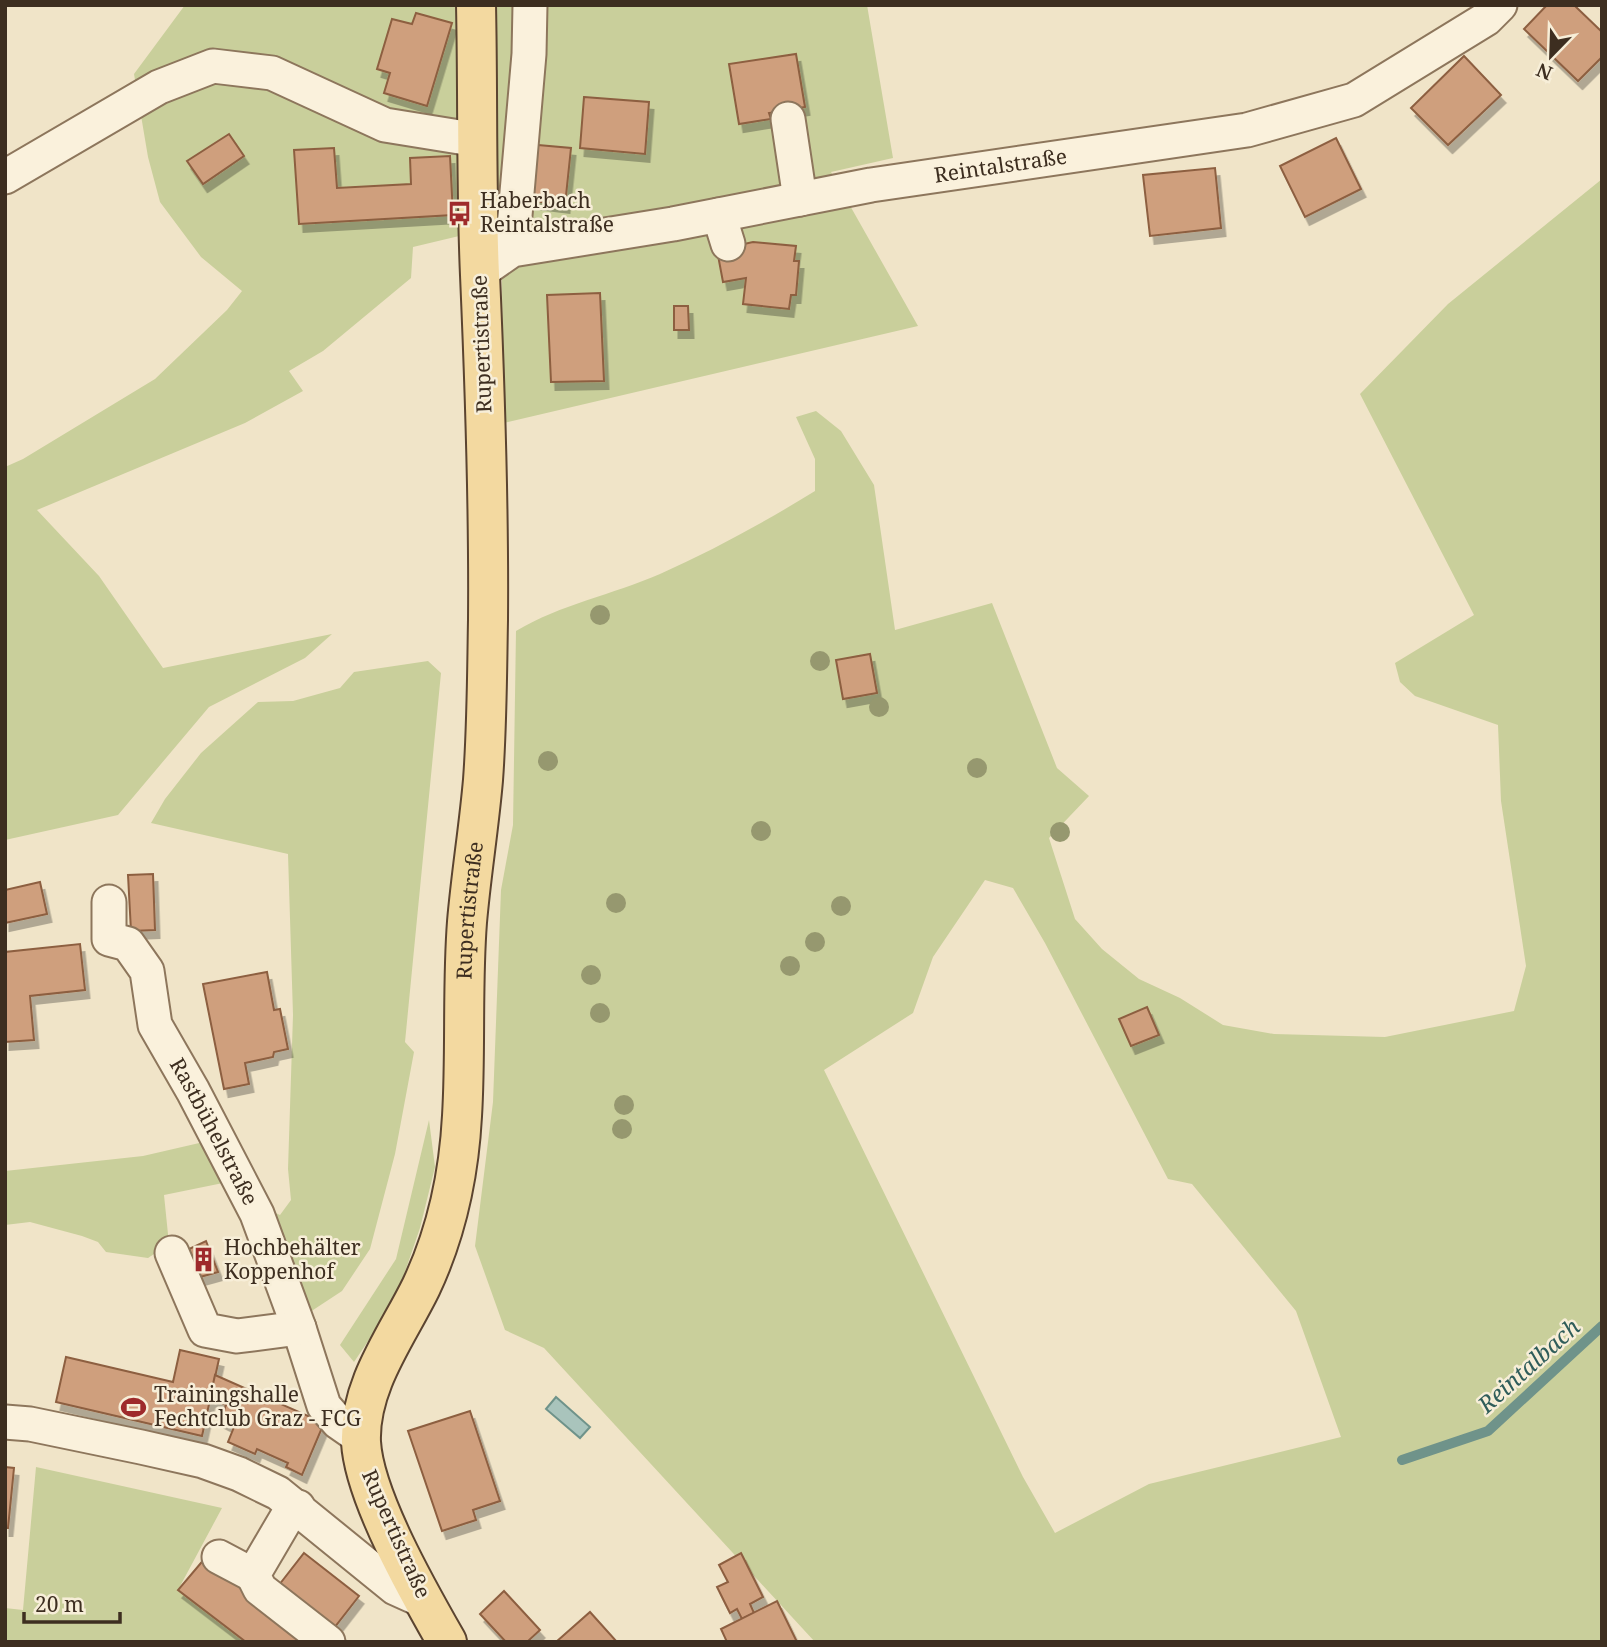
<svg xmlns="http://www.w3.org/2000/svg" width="1607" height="1647" font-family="'Noto Serif',serif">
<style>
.green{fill:#c9cf9b;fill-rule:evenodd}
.water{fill:#a9c4bc;stroke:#6f938a;stroke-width:2}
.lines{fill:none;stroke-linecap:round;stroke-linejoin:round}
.stream{stroke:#6f938a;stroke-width:10}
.building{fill:#cf9f7d;stroke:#8d5f41;stroke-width:2;filter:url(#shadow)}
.minor-casing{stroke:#8d765c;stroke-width:37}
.major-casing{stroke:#5b4430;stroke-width:42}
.minor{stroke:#faf1dc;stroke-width:33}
.major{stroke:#f3d9a0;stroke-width:38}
.tree{fill:#96986f}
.labels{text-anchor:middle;stroke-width:5;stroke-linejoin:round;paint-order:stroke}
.street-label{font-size:21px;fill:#3d2e20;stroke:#f7eed8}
.poi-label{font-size:21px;fill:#3d2e20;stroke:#f7eed8;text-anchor:start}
.water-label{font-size:23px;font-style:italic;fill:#2f5d5a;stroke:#f7eed8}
</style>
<defs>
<filter id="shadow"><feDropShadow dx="4.5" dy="8" stdDeviation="0" flood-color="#0004"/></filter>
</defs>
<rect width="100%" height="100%" fill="#f0e4c8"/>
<!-- green -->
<g class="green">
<polygon points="185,5 867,5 893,158 831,172 918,326 504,423 501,226 413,247 411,278 323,351 289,371 303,391 245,423 37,510 99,576 163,668 332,634 305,658 209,707 118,815 5,840 5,467 23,459 155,379 227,310 242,291 201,257 160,202 148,157 134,74"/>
<path d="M1602 179V1642H815L544 1348 505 1330 475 1246 493 1102 501 890 513 825 516 631C561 604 612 595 660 574 713 550 765 522 815 491V459L796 417 816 411 841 431 874 485 895 630 992 603 1057 768 1089 796 1049 838 1075 919 1102 949 1139 979 1180 998 1223 1025 1274 1034 1385 1037 1514 1011 1526 966 1501 801 1498 725 1415 696 1400 682 1395 663 1474 615 1360 394 1448 304ZM985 880 1013 888 1045 943 1168 1179 1192 1184 1296 1311 1341 1437 1149 1484 1055 1533 1023 1477 824 1070 913 1013 933 957Z"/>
<polygon points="428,661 441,673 405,1042 414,1052 395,1154 370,1249 342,1291 307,1314 271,1211 280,1215 291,1200 288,1169 293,1015 288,854 151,823 165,799 201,753 258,702 293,701 340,688 354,672"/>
<polygon points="429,1120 435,1167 420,1228 395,1301 354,1362 340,1345 396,1259"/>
<polygon points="208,1141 223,1183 164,1195 169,1244 148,1258 106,1252 98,1242 82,1236 30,1222 5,1225 5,1171 143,1156"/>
<polygon points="36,1467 222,1508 178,1590 246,1642 5,1642 5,1608 23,1610"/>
</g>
<!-- water -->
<polygon class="water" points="556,1397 590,1427 580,1438 546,1409"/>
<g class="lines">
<!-- stream -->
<polyline class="stream" points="1402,1460 1488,1431 1602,1326"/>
</g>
<!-- building -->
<g class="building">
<polygon points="1547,5 1574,5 1602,32 1602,57 1578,81 1524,29"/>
<polygon points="416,13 452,23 427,106 384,93 390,73 377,69 392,19 412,24"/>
<polygon points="796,54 805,107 769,113 771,119 739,124 729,64"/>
<polygon points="1464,56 1501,95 1448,145 1411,108"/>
<polygon points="584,97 649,102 645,154 580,148"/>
<polygon points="229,134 244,156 203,184 187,161"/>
<polygon points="1336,138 1361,189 1305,217 1280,166"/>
<polygon points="538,145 571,148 565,205 532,201"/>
<polygon points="334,148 337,188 411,184 410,158 450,156 453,215 299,224 294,150"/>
<polygon points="1215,168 1221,228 1150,236 1143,175"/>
<polygon points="753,242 796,246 794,261 799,261 796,295 791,295 789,309 743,304 746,278 723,282 717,250"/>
<polygon points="600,293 604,381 551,382 547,295"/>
<polygon points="674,306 688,306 689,330 674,330"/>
<polygon points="870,654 877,693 843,699 836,660"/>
<polygon points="153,874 155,930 131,931 128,875"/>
<polygon points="40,882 47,914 5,923 5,890"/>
<polygon points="80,944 85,990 30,996 34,1040 5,1042 5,952"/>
<polygon points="267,972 274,1010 280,1009 288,1049 274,1052 273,1057 245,1063 249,1084 224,1089 203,984"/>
<polygon points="1147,1007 1159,1035 1131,1046 1119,1019"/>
<polygon points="206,1241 218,1272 200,1277 189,1249"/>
<polygon points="180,1350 219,1359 202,1436 56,1402 66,1357 173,1382"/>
<polygon points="215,1375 324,1423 302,1475 286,1467 288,1463 257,1449 255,1454 228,1442 234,1427 220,1420 226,1405 210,1398"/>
<polygon points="470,1411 500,1501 473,1510 476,1520 442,1531 408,1431"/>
<polygon points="5,1467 14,1468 8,1528 5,1528"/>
<polygon points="304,1553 359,1596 334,1628 279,1585"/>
<polygon points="741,1553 763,1597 750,1604 754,1613 742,1619 737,1609 730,1613 717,1587 728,1582 719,1565"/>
<polygon points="206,1557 305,1642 246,1642 178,1590"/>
<polygon points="504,1591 540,1630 527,1642 506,1642 480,1614"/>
<polygon points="777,1601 797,1642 727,1642 721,1629"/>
<polygon points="590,1612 617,1642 556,1642"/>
</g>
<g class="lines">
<defs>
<g id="minor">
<polyline points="788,119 800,199"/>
<polyline points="5,177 159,87 213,66 272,73 385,125 478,140"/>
<polyline points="719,215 728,244"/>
<polyline points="512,250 529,54 530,5"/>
<path id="s1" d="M479 273 512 250 673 224 871 185 1247 130 1354 100 1486 19 1500 5"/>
<path id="s2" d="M109 902V939L128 944 147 971 155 1025 193 1091 257 1214 299 1328 324 1406 338 1422 361 1438"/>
<polyline points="172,1253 205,1330 237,1336 299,1328"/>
<polyline points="5,1422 30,1424 141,1447 203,1461 239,1474 278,1493 395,1588 426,1602"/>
<polyline points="298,1507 287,1517 253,1575 260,1589 328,1642"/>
<polyline points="219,1557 253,1575"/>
</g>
<g id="major">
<path id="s3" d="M447 1642C419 1593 364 1497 361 1442 359 1385 397 1336 421 1287 446 1234 459 1173 462 1116 466 1051 462 987 467 922 471 875 479 827 483 780 487 727 487 673 488 620 489 505 485 389 480 275 476 185 478 95 476 5"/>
</g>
</defs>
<!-- minor casing -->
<use href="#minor" class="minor-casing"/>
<!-- major casing -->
<use href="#major" class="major-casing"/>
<!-- minor -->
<use href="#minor" class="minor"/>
<!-- major -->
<use href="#major" class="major"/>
</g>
<!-- trees -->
<g class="tree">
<circle cx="600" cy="615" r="10"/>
<circle cx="820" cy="661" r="10"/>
<circle cx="879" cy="707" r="10"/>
<circle cx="548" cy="761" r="10"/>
<circle cx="977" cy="768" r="10"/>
<circle cx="761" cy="831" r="10"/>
<circle cx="1060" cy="832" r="10"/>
<circle cx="616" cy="903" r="10"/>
<circle cx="841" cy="906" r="10"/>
<circle cx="815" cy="942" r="10"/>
<circle cx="790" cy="966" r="10"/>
<circle cx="591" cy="975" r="10"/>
<circle cx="600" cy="1013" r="10"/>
<circle cx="624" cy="1105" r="10"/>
<circle cx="622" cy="1129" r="10"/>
</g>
<!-- icons -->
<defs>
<symbol id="bus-bare" viewBox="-9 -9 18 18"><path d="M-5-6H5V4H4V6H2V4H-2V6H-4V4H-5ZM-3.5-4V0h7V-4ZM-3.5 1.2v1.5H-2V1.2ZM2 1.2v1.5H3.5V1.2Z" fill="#9e2a2b" stroke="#f7eed8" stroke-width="2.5" paint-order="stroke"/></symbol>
<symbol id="building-bare" viewBox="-9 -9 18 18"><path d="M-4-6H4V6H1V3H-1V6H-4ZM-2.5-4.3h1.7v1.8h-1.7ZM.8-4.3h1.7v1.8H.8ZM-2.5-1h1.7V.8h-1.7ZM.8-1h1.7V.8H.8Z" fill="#9e2a2b" stroke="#f7eed8" stroke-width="2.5" paint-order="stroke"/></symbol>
<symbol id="stadium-bare" viewBox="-9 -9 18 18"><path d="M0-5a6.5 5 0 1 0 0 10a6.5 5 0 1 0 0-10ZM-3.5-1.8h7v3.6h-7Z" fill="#9e2a2b" stroke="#f7eed8" stroke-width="2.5" paint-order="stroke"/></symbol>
</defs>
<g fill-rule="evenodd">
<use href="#bus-bare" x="442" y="196" width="35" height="35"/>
<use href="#building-bare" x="186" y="1242" width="35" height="35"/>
<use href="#stadium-bare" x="116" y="1390" width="35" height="35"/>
</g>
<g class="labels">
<!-- street labels -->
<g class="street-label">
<text dy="7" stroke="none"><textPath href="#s1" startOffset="536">Reintalstraße</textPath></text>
<text transform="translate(482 344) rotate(-92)" y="7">Rupertistraße</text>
<text dy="7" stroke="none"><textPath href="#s3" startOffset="770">Rupertistraße</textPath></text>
<text dy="7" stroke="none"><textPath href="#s2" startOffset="266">Rastbühelstraße</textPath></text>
<text transform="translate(396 1534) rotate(66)" y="7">Rupertistraße</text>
</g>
<!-- poi labels -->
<g class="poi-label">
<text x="480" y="208">Haberbach<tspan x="480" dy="24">Reintalstraße</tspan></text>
<text x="224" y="1255">Hochbehälter<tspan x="224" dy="24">Koppenhof</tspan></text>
<text x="154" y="1402">Trainingshalle<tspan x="154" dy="24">Fechtclub Graz - FCG</tspan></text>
</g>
<!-- water labels -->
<g class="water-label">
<text transform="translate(1529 1366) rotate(-42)" y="8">Reintalbach</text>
</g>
</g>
<!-- border -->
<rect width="1607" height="1647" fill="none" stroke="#3d2e20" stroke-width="14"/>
<!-- north arrow -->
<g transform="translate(1551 56) rotate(203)" stroke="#f7eed8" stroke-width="5" paint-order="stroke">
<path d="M0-5L12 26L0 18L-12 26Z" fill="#3d2e20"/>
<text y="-10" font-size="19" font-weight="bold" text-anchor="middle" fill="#3d2e20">N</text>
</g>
<!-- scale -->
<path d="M24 1612v10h96v-10" fill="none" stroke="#3d2e20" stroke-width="3.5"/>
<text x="35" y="1612" font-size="21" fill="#3d2e20" stroke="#f7eed8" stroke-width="5" paint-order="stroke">20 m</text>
</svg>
